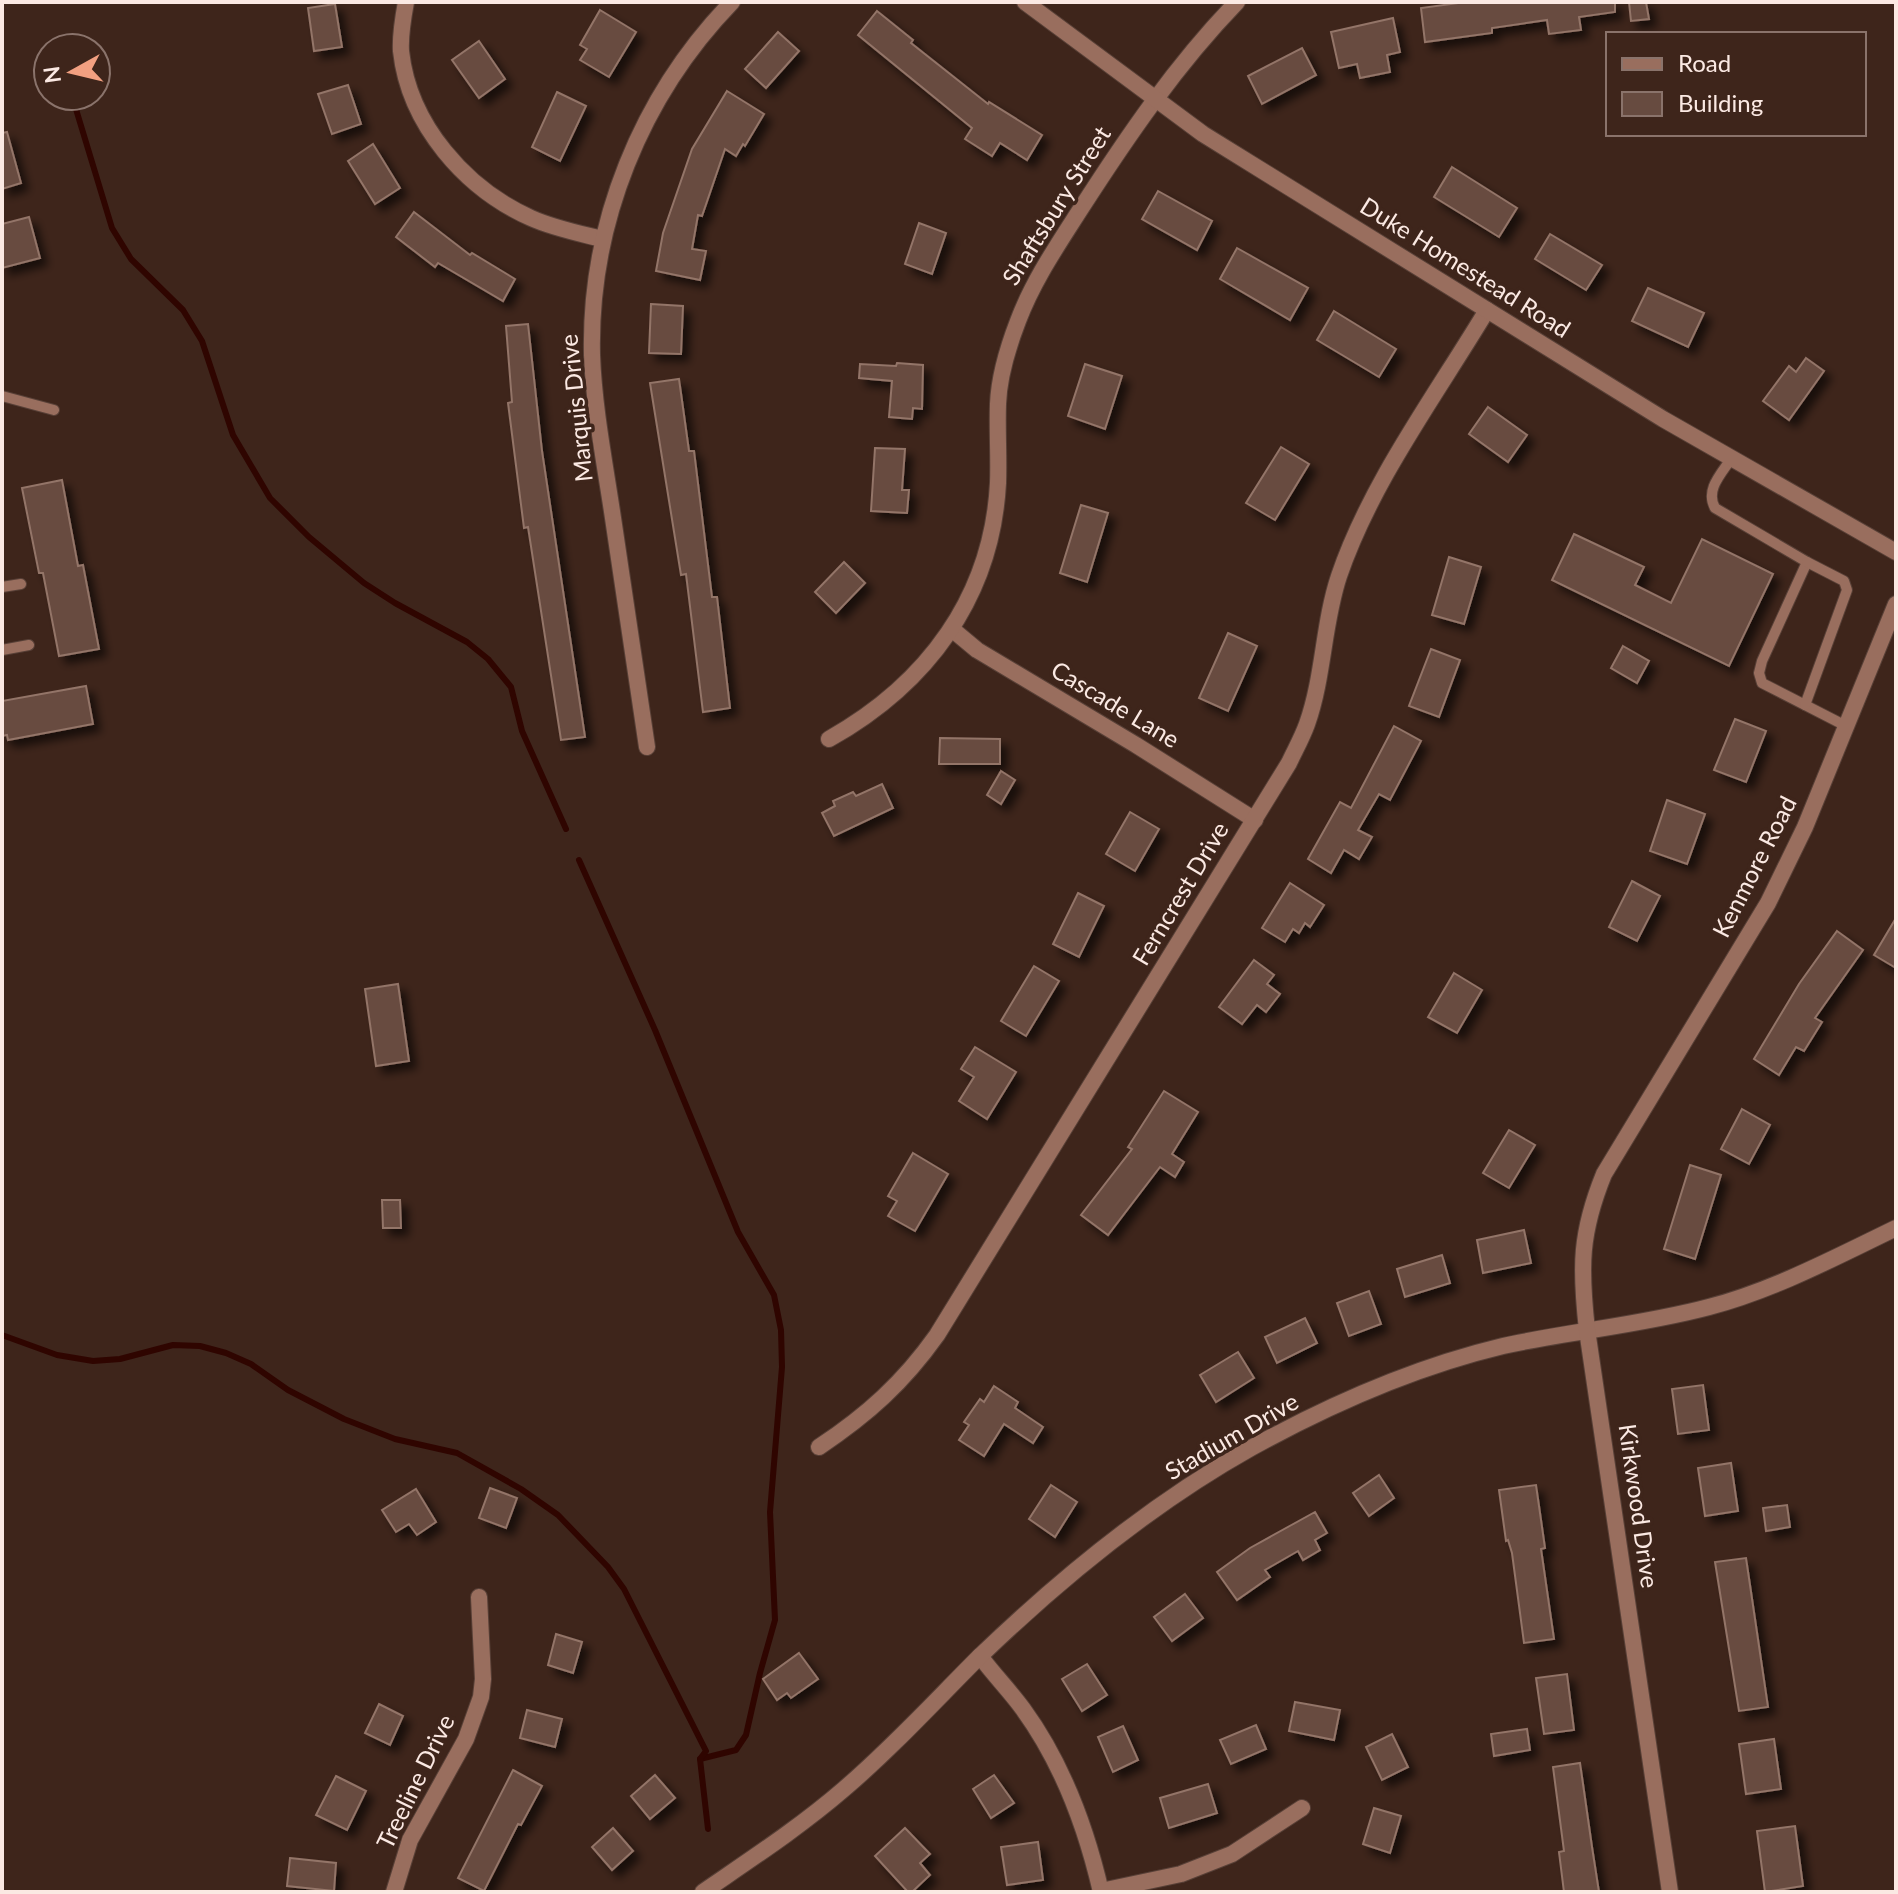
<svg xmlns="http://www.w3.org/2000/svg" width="1898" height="1894" font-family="Lato,sans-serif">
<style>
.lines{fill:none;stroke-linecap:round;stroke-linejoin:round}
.stream{stroke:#2f0500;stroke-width:6}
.building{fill:#674b40;stroke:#937468;stroke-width:2;filter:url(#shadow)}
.service-casing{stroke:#584037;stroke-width:12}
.minor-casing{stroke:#584037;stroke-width:18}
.tertiary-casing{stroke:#584037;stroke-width:18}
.service{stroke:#996e5e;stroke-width:10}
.minor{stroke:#996e5e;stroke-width:16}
.tertiary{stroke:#996e5e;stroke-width:16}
.labels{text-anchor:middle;stroke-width:7;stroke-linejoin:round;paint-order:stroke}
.street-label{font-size:24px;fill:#fbe9e3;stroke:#3e251b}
</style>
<defs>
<filter id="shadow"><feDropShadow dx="7" dy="7" stdDeviation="4" flood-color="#0009"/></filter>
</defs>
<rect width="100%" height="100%" fill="#3e251b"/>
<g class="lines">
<!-- stream -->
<g class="stream">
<polyline points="72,96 112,228 131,259 183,310 202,341 233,435 270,498 309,537 364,583 395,603 467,642 488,659 511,687 522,731 566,829"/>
<polyline points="579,860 655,1030 738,1232 774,1295 781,1330 782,1367 770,1512 775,1620 760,1673 746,1735 736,1750 700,1759"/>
<polyline points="2,1335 57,1355 93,1361 120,1359 173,1345 200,1346 226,1353 251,1364 288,1390 344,1419 395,1439 457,1453 521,1489 558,1515 608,1567 624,1589 706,1751 700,1759 708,1829"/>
</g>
</g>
<!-- building -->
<g class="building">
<polygon points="1466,2 1615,2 1615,12 1579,17 1581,30 1549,34 1547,20 1492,28 1492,33 1425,42 1421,8"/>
<polygon points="1629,2 1646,2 1649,19 1631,21"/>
<polygon points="335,4 342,47 314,51 308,8"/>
<polygon points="600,10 636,32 609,77 580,60 587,49 580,45"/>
<polygon points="877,11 913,40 911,43 988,104 989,102 1042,135 1027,160 1000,143 992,156 965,139 972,128 858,35"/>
<polygon points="1393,18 1400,52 1387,55 1390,72 1360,78 1357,64 1339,68 1331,32"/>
<polygon points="778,32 799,51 766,88 745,69"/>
<polygon points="479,41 505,79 479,98 452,60"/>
<polygon points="1302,48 1316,75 1262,104 1248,76"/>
<polygon points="348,85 361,124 332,134 318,94"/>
<polygon points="727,91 764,114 745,146 743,144 736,156 725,149 702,216 698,215 692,249 706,251 700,280 656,271 663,233 692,149"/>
<polygon points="557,92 586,106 560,161 532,147"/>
<polygon points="7,132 21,183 2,189 2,133"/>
<polygon points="373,144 400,188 375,204 348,161"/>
<polygon points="1452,167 1517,208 1499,237 1434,197"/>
<polygon points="1158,191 1212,221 1197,250 1142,219"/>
<polygon points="414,212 470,255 472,253 515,279 503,301 438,263 435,267 396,237"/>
<polygon points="29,217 40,258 2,268 2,224"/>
<polygon points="919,223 946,233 932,274 905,264"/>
<polygon points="1550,234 1602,265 1586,290 1535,259"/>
<polygon points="1237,248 1308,288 1290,320 1220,279"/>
<polygon points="1648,288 1704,313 1688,347 1632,321"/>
<polygon points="651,304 683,306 681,354 649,353"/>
<polygon points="1334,311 1396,349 1379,377 1317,340"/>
<polygon points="528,324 542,451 585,737 561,740 528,527 524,528 508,403 512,402 506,326"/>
<polygon points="1806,358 1824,371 1789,420 1763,401 1789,366 1796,372"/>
<polygon points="897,363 923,365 922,409 913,408 912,419 889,417 892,381 859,378 860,364 896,366"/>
<polygon points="1085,364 1122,376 1105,429 1068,416"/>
<polygon points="679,379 689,451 694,451 712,597 717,597 730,708 703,712 686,574 681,575 650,383"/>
<polygon points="1488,407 1527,435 1508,462 1469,434"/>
<polygon points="1281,447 1309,464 1275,520 1246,503"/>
<polygon points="875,448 905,449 902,490 909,490 907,513 871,511"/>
<polygon points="62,480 78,566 83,565 99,649 59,656 43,573 39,573 22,488"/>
<polygon points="1081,505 1108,513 1087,582 1060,573"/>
<polygon points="1574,534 1644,567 1635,585 1671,603 1702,539 1773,574 1729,666 1552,580"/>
<polygon points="1449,557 1481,567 1464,624 1432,615"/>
<polygon points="844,562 865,583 836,613 815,592"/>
<polygon points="1228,633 1257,646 1228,711 1199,698"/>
<polygon points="1623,646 1649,661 1637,683 1611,668"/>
<polygon points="1431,649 1460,660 1439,717 1409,706"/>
<polygon points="86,686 93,724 8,740 7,735 2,736 2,701"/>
<polygon points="1735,719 1766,731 1746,782 1714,770"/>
<polygon points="1394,726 1421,741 1390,800 1379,794 1358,830 1372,837 1359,859 1344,850 1331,873 1308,859 1340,802 1351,808"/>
<polygon points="940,738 1000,739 1000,764 939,764"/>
<polygon points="1001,771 1015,780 1001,804 987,795"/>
<polygon points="882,784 893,808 834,836 822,813 835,806 833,801 853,792 856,796"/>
<polygon points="1667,800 1705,814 1687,864 1650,851"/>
<polygon points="1130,812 1159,829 1135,871 1106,854"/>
<polygon points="1632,881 1660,896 1637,941 1609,927"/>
<polygon points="1290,883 1324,905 1310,927 1305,923 1299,933 1293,929 1285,942 1262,928"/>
<polygon points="1078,893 1104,906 1079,957 1053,944"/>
<polygon points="1896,918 1896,968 1874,955"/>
<polygon points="1837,931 1863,950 1815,1018 1822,1022 1804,1051 1796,1047 1779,1075 1754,1059 1799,984"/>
<polygon points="1254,960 1274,975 1267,984 1280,994 1266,1012 1257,1005 1242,1024 1219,1007"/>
<polygon points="1034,966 1059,981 1026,1036 1001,1021"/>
<polygon points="1454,973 1482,990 1457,1033 1428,1017"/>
<polygon points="398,984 409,1061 376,1066 365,989"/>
<polygon points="975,1047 1016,1072 987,1119 959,1101 974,1077 961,1069"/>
<polygon points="1164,1091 1198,1112 1172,1154 1184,1162 1175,1177 1160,1167 1108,1235 1081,1215 1132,1149 1128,1147"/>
<polygon points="1742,1109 1770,1125 1749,1164 1721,1149"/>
<polygon points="1509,1130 1535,1145 1509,1188 1483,1173"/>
<polygon points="913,1153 948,1174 915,1231 888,1216 897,1201 888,1196"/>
<polygon points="1690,1165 1721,1175 1695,1259 1664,1249"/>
<polygon points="382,1200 400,1200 401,1228 383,1228"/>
<polygon points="1524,1230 1531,1263 1483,1273 1477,1240"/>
<polygon points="1442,1255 1450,1283 1405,1297 1397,1269"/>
<polygon points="1369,1291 1381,1324 1349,1336 1337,1303"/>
<polygon points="1305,1318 1317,1343 1277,1363 1265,1337"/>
<polygon points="1238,1352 1254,1378 1216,1402 1200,1375"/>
<polygon points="1703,1385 1709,1430 1678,1434 1672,1389"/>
<polygon points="994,1386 1018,1402 1015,1408 1043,1427 1033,1443 1004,1424 984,1456 959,1440 969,1425 964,1422 980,1399 984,1402"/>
<polygon points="1731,1463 1738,1511 1705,1516 1698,1468"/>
<polygon points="1379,1475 1394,1498 1369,1516 1353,1493"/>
<polygon points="1051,1485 1077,1502 1055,1537 1029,1519"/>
<polygon points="1536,1485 1545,1548 1541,1549 1554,1639 1524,1643 1512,1553 1508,1540 1506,1541 1499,1490"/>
<polygon points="490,1488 517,1498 506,1528 479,1518"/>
<polygon points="416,1489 436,1522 417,1535 409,1524 396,1532 382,1510"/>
<polygon points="1787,1505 1790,1527 1766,1531 1763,1508"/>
<polygon points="1315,1512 1327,1533 1315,1540 1320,1550 1303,1560 1298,1551 1265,1570 1270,1577 1237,1600 1217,1572 1250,1548"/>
<polygon points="1746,1558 1768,1707 1739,1711 1715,1562"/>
<polygon points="1185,1594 1203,1618 1172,1641 1154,1617"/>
<polygon points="556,1634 582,1642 573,1673 548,1665"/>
<polygon points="799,1653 818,1679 791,1698 787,1693 777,1700 763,1679"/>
<polygon points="1087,1664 1107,1695 1082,1711 1062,1679"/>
<polygon points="1567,1674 1574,1730 1544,1734 1536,1678"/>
<polygon points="1295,1702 1340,1710 1334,1740 1289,1731"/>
<polygon points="379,1704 403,1716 390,1745 365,1733"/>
<polygon points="527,1710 562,1719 555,1747 520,1738"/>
<polygon points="1256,1725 1266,1749 1231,1764 1220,1740"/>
<polygon points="1123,1726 1138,1760 1113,1772 1098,1737"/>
<polygon points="1527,1729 1530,1750 1494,1756 1491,1734"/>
<polygon points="1392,1734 1408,1767 1382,1780 1366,1747"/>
<polygon points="1774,1739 1781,1789 1746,1794 1739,1744"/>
<polygon points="1580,1763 1592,1847 1599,1892 1564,1892 1559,1852 1564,1851 1553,1767"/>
<polygon points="513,1770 542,1786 521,1825 518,1824 484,1891 458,1878"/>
<polygon points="655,1775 675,1798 650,1819 631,1796"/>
<polygon points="994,1775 1014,1803 991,1818 973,1789"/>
<polygon points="336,1776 366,1791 347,1830 316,1815"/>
<polygon points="1208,1784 1217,1813 1169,1828 1160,1798"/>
<polygon points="1374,1808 1401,1816 1390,1853 1363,1844"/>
<polygon points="1795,1826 1803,1886 1765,1892 1757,1831"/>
<polygon points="613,1828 633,1851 612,1870 592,1847"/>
<polygon points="905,1828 930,1854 920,1863 930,1875 912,1892 908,1892 875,1856"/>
<polygon points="1038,1842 1043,1880 1007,1885 1001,1847"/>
<polygon points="290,1858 336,1863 334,1891 287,1886"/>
</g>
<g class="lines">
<defs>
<g id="service">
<polyline points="2,396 54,410"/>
<path d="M1731 459C1721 474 1705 490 1715 508L1807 562 1762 661 1759 673 1762 683 1846 726"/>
<polyline points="2,587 21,584"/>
<polyline points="2,650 29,645"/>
<polyline points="1805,705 1847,590 1844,581 1807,562"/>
</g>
<g id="minor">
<path d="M406 2C403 18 400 35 401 51 409 125 466 189 531 218 553 228 578 233 602 239"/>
<polyline points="953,630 977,650 1136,745 1255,820"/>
<path d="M829 739C927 684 992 597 998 483 999 457 997 430 998 404 999 376 1008 347 1018 321 1033 281 1057 246 1080 210 1127 137 1176 65 1237 2"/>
<path d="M647 747C635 670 624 594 613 518 605 464 594 409 592 355 589 224 641 96 732 2"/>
<path d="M819 1447C867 1415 903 1383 937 1335L1289 763C1295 750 1302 738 1307 724 1324 676 1323 624 1339 576 1371 482 1436 395 1487 310"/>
<path d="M980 1656C994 1675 1010 1691 1023 1709 1063 1764 1086 1827 1101 1892"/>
<polyline points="1101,1891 1181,1874 1232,1854 1302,1808"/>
<polyline points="394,1892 410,1840 466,1739 481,1697 483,1679 479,1597"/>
</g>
<g id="tertiary">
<polyline points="1025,2 1203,134 1663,419 1896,552"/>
<path d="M703 1892C751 1859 800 1827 844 1789 892 1748 935 1701 979 1657 1061 1578 1151 1504 1251 1448 1329 1405 1415 1367 1503 1346 1571 1331 1642 1325 1709 1307 1774 1290 1836 1257 1896 1228"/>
<path d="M1670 1892 1587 1330C1580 1267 1580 1233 1604 1174L1768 903 1805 827 1896 604"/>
</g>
</defs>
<!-- service casing -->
<use href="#service" class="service-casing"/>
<!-- minor casing -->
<use href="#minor" class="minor-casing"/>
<!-- tertiary casing -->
<use href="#tertiary" class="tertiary-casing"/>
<!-- service -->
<use href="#service" class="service"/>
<!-- minor -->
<use href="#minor" class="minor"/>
<!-- tertiary -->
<use href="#tertiary" class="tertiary"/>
</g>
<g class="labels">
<!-- street labels -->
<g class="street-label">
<text transform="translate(1057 206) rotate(-58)" y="8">Shaftsbury Street</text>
<text transform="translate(1465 268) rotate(32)" y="8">Duke Homestead Road</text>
<text transform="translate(577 408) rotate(-96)" y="8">Marquis Drive</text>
<text transform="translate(1115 705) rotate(31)" y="8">Cascade Lane</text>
<text transform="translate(1755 867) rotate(-63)" y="8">Kenmore Road</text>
<text transform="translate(1181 894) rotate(-59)" y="8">Ferncrest Drive</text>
<text transform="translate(1232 1437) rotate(-30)" y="8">Stadium Drive</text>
<text transform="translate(1638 1506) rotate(82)" y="8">Kirkwood Drive</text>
<text transform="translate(416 1782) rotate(-64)" y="8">Treeline Drive</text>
</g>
</g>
<!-- border -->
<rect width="1898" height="1894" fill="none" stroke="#fbe9e3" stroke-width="8"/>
<!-- legend -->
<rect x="1606" y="32" width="260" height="104" fill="#3e251b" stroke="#8a736b" stroke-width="2"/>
<rect x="1622" y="58" width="40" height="12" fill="#996e5e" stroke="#8a736b" stroke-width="2"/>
<text x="1678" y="72" font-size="24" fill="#fbe9e3">Road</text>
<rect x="1622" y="92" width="40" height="24" fill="#674b40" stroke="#8a736b" stroke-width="2"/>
<text x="1678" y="112" font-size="24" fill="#fbe9e3">Building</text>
<!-- north arrow -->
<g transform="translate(72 72) rotate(262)"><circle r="38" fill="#3e251b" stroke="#8a736b" stroke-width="2"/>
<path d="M0-6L14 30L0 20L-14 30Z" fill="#f2a081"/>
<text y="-12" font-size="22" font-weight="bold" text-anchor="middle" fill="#fbe9e3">N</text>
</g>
</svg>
